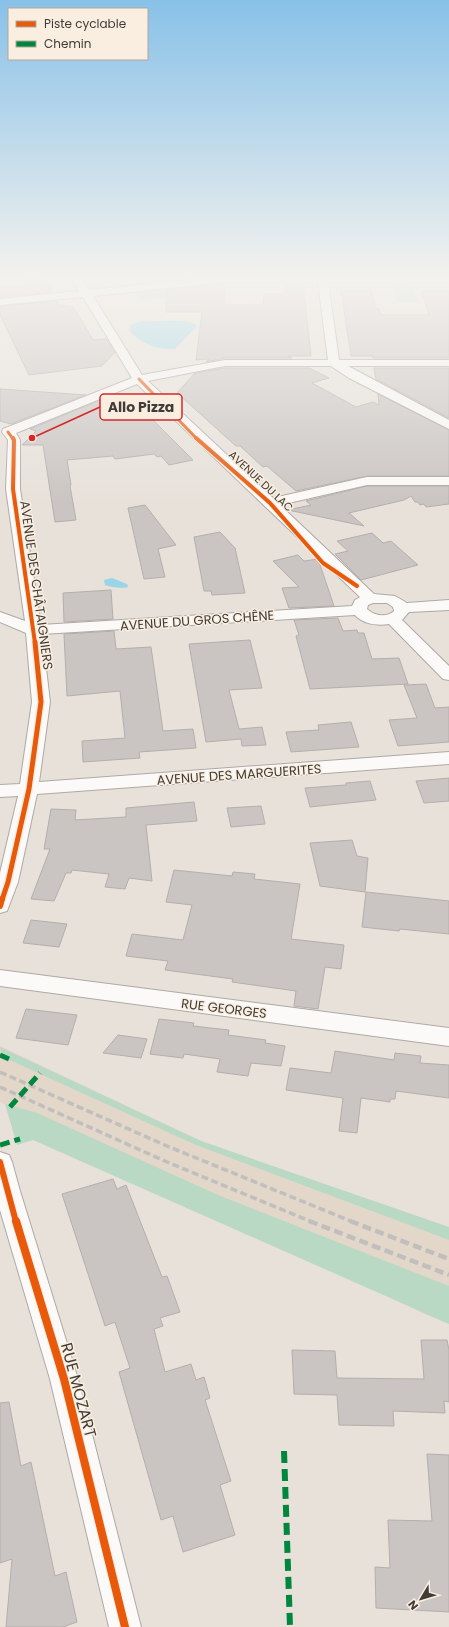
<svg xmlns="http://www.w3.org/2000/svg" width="449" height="1627" font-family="Poppins,sans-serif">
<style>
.built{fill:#e2d7c9}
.green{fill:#b9d9c4}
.water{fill:#99d4e7}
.building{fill:#cac5c3;stroke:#b4aead}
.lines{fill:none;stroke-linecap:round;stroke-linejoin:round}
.street-casing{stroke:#aea9a4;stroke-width:2}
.street{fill:#fbfaf9;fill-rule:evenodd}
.rail-far1{stroke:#c0bfbd;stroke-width:3.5;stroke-dasharray:7 3.5;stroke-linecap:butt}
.rail{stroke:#c0bfbd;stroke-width:4.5;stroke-dasharray:9 4.5;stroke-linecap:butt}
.quiet-far1{stroke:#00873e;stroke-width:5;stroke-dasharray:10 5;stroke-linecap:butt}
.quiet{stroke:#00873e;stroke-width:6;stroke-dasharray:12 6;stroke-linecap:butt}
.cycleway-far4-casing{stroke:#faeee1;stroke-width:4.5}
.cycleway-far3-casing{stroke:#faeee1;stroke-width:6}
.cycleway-far2-casing{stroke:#faeee1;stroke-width:8}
.cycleway-far1-casing{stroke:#faeee1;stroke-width:8}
.cycleway-casing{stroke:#faeee1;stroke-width:10}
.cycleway-far4{stroke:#e8590c;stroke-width:3}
.cycleway-far3{stroke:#e8590c;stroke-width:4}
.cycleway-far2{stroke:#e8590c;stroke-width:5}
.cycleway-far1{stroke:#e8590c;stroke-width:6}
.cycleway{stroke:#e8590c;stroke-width:8}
.labels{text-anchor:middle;stroke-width:3;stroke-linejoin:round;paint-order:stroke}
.far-street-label{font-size:11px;fill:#403c36;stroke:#faeee1}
.street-label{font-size:13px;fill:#403c36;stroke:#faeee1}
.near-street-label{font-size:16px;fill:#403c36;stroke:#faeee1}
.leader{fill:none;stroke:#d62828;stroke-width:1.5}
.callout-dot{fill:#d62828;stroke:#faeee1;stroke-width:1.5}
.callout{fill:#faeee1;stroke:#d62828;stroke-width:1.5}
.callout-label{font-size:14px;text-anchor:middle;font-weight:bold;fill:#403c36}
</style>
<rect width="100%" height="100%" fill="#e7e1da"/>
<!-- built -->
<polygon class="built" points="0,1046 201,1141 449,1230 449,1324 422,1313 0,1102"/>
<!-- green -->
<g class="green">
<polygon points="392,286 413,286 418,302 397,302"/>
<polygon points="178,288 184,296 140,300 135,293"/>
<polygon points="0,1047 201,1141 449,1227 449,1240 196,1145 3,1057"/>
<polygon points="5,1104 37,1113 218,1195 449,1286 449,1324 33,1140 17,1145"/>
</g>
<!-- water -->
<g class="water">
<path d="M141 321C154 323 189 316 197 326L175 349C158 350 141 344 130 331V325Z"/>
<path d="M112 578 127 584 128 587C123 589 110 587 105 585L104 580Z"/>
</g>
<!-- building -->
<g class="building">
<polygon points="24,277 44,277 52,292 0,297 0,288 28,285"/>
<polygon points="224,284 224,305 263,305 264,294 285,294 284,285 303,285 311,356 288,356 292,358 225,358 206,362 209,359 196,360 202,312 166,312 167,290"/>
<polygon points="341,290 371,290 376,309 379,309 381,315 429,315 422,291 449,291 449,358 373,358 373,356 351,356"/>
<polygon points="57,301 59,305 73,307 93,340 106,339 115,352 102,366 29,375 0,315 0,306"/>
<polygon points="225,368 309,368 329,378 312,383 356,407 373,402 379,405 378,394 449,430 449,476 367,476 296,491 267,466 263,467 240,446 236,446 177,393 195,373"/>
<polygon points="374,368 449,368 449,418 376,379"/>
<polygon points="0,389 86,395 11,424 0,421"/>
<polygon points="110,396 133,398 132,400 141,401 155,415 149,416 193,460 169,465 161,456 157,457 154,454 115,459 113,456 67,460 71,485 70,486 76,520 55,522 43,445 22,445 36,431 30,429"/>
<polygon points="367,486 449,486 449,504 426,507 424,504 420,505 418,502 415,502 411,496 404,500 349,513 364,526 288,510 311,505 306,501"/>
<polygon points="145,505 176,545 158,549 165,577 144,579 128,508"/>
<polygon points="220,532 235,548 245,593 212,595 211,591 204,591 194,537"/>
<polygon points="372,533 383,543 391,541 418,565 361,580 335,554 348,551 337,541"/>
<polygon points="298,555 304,561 318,559 334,606 289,608 282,588 299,587 273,561"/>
<polygon points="111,590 113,619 64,622 63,593"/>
<polygon points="338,618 343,631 357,630 358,633 364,633 372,659 399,658 408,684 310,689 296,636 299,635 294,620"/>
<polygon points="114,631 116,649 151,647 163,731 193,729 196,748 139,752 140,758 83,762 82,741 125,738 120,691 67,696 64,634"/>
<polygon points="250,640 262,688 229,690 239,729 262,727 266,745 242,746 241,739 206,742 189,644"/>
<polygon points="426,684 435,708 449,707 449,742 398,746 389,720 417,718 404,685"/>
<polygon points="351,722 359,747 291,752 286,732 319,730 318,725"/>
<polygon points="449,778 449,801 424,803 416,781"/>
<polygon points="370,781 376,800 310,807 305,788 346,785 346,783"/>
<polygon points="194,802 197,821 146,825 152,881 129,878 125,889 105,887 109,874 72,870 71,873 66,873 54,901 31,899 50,849 44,849 51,809 76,810 75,820 126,817 126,808"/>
<polygon points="261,806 265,824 231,827 227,808"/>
<polygon points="352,840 357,856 368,858 365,892 320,886 310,843"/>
<polygon points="174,870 232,876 233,872 255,874 254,879 300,884 291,939 344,945 341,969 325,967 318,1009 294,1006 296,991 232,982 233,979 165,970 168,961 126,956 132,934 183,940 192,905 166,902"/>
<polygon points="366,892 449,901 449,934 400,929 399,931 362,927"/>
<polygon points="31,920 67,924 59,947 23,943"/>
<polygon points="26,1009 77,1015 68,1045 16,1038"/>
<polygon points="159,1019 194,1023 193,1026 229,1030 228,1035 266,1040 265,1043 285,1046 281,1066 251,1063 248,1076 217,1072 220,1059 184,1054 183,1058 150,1054"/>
<polygon points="118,1035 147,1039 141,1058 103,1053"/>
<polygon points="335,1051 394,1060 395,1053 421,1056 420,1063 449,1065 449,1098 396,1091 395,1099 390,1099 390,1102 361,1098 357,1133 339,1131 343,1098 286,1090 290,1068 331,1073"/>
<polygon points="113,1179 117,1189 126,1185 162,1277 167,1276 180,1312 160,1318 163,1326 154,1329 165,1372 191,1364 196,1380 204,1377 210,1398 205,1400 231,1481 220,1485 235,1535 183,1552 173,1516 161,1520 119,1372 130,1368 115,1322 105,1326 62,1194"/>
<polygon points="421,1340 447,1340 449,1350 449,1402 444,1401 445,1413 393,1411 394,1426 339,1425 337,1395 294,1394 292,1350 335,1351 337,1378 424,1379"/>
<polygon points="9,1402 21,1466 31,1462 55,1576 66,1572 77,1622 63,1627 6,1627 12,1559 0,1563 0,1403"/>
<polygon points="427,1454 449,1455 449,1612 376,1608 375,1567 390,1568 388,1520 432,1521"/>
</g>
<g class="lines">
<defs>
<g id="street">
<path d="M71 277H81L89 290 219 277H449V282H328L339 360H449V366H348L449 420V429L349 378 331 366H225L148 381 273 498 367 477H449V485H367L280 505 374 594 395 596 407 603 449 600V610L409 612 402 620 449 666V680L443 679 389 624C377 626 363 624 355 615L42 634 50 702 39 782 449 752V764L37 794 18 882 7 911 0 913V873L18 796 0 797V785L20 784 32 702 26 633 0 622V612L25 621 6 489 8 440 2 432 3 429 132 378 83 297 0 305V299L79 291ZM226 282H318L328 360H225L142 375 93 296ZM137 384 360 597 355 600 352 606 41 625 20 489V440L16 433ZM373 603H387L393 607 394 611C386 618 375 616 367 609L368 605Z"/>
<polygon points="0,970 449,1028 449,1046 0,986"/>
<polygon points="0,1152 9,1155 12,1162 20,1191 78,1379 141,1627 109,1627 50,1379 0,1210"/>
</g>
</defs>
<!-- street casing -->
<use href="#street" class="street-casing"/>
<!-- street -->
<use href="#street" class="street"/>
<!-- rail-far1 -->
<g class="rail-far1">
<polyline points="0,1072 167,1146 353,1222"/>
<polyline points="0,1087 167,1162 312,1222"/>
</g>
<!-- rail -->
<g class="rail">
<polyline points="309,1221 449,1275"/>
<polyline points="350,1221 449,1259"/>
</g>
<!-- quiet-far1 -->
<g class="quiet-far1">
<polyline points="0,1055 9,1059"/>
<polyline points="10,1107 40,1073"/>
<polyline points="0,1145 20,1139"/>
</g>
<!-- quiet -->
<polyline class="quiet" points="284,1451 290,1627"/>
<defs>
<g id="cycleway-far4">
<polyline points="139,379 197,439"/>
<polyline points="8,432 13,439"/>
</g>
<g id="cycleway-far3">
<polyline points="13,438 14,440 13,489 35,643"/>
<polyline points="196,438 270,503 323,563 357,586"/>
</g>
<polyline id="cycleway-far2" points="2,900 8,882 29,789 41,702 35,642"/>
<g id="cycleway-far1">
<polyline points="0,906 2,899"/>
<polyline points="0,1162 16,1222"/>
</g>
<polyline id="cycleway" points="16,1221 64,1379 125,1627"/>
</defs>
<!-- cycleway-far4 casing -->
<use href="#cycleway-far4" class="cycleway-far4-casing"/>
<!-- cycleway-far3 casing -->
<use href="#cycleway-far3" class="cycleway-far3-casing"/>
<!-- cycleway-far2 casing -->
<use href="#cycleway-far2" class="cycleway-far2-casing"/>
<!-- cycleway-far1 casing -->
<use href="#cycleway-far1" class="cycleway-far1-casing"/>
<!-- cycleway casing -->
<use href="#cycleway" class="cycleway-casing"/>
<!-- cycleway-far4 -->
<use href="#cycleway-far4" class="cycleway-far4"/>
<!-- cycleway-far3 -->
<use href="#cycleway-far3" class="cycleway-far3"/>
<!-- cycleway-far2 -->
<use href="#cycleway-far2" class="cycleway-far2"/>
<!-- cycleway-far1 -->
<use href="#cycleway-far1" class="cycleway-far1"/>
<!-- cycleway -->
<use href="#cycleway" class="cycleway"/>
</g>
<!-- sky -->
<linearGradient id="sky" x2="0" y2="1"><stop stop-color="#88c1e8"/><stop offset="0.55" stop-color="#f4f2ee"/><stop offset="1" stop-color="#f4f2ee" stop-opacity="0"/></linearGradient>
<rect width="449" height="504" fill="url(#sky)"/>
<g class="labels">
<!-- far-street labels -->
<g class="far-street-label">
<text transform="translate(261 481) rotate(43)" y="4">AVENUE DU LAC</text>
</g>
<!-- street labels -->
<g class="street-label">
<text transform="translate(37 585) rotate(82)" y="5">AVENUE DES CHÂTAIGNIERS</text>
<text transform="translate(197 620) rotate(-4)" y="5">AVENUE DU GROS CHÊNE</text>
<text transform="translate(239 774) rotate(-4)" y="5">AVENUE DES MARGUERITES</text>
<text transform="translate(224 1008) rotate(7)" y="5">RUE GEORGES</text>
</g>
<!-- near-street labels -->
<g class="near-street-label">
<text transform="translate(79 1390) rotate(75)" y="6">RUE MOZART</text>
</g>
</g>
<!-- callouts -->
<path class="leader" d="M32 438L100 407"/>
<circle class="callout-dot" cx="32" cy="438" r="4"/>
<rect class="callout" x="100" y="394" width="82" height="26" rx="4"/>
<g class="callout-label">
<text x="141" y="412">Allo Pizza</text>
</g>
<!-- legend -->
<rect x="8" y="8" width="140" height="52" fill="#faeee1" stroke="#b0a79d"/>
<rect x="16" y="21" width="20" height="6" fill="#e8590c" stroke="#b0a79d"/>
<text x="44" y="28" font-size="12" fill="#403c36">Piste cyclable</text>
<rect x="16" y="41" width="20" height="6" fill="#00873e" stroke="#b0a79d"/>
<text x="44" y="48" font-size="12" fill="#403c36">Chemin</text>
<!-- north arrow -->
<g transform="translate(421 1599) rotate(232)" stroke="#faeee1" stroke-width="3" paint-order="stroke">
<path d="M0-3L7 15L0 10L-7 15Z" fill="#403c36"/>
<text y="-6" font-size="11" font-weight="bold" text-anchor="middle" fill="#403c36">N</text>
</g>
</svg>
